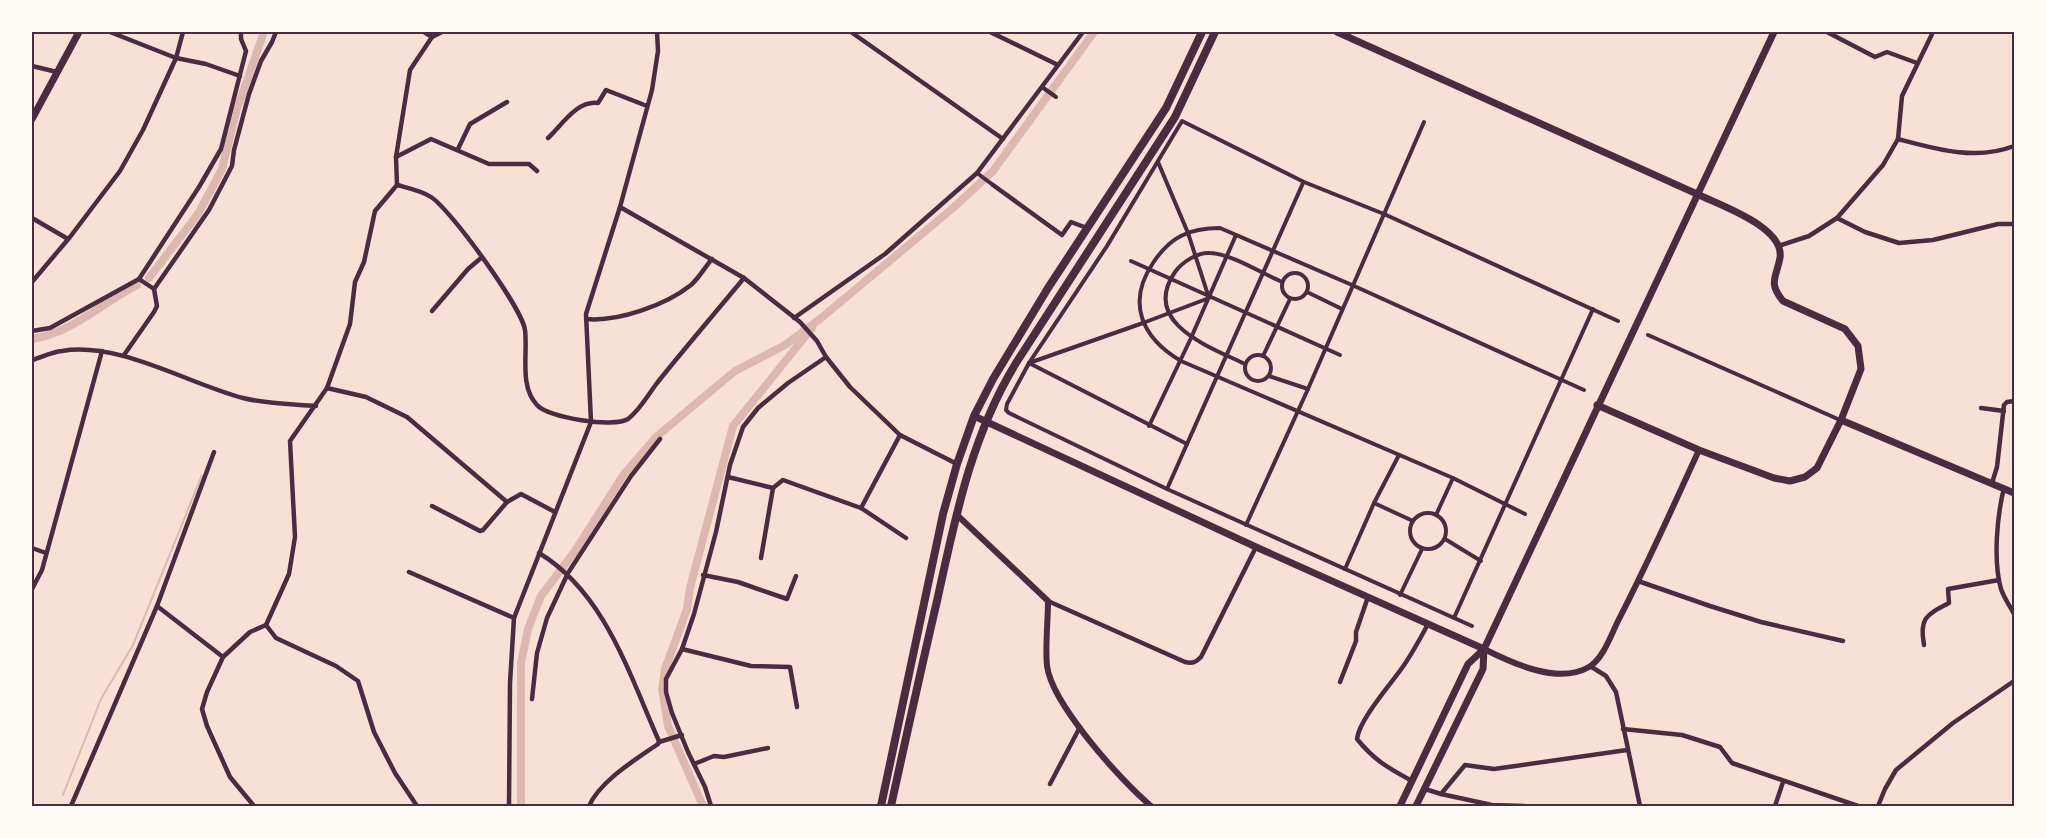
<svg xmlns="http://www.w3.org/2000/svg" width="2046" height="838" font-family="'Open Sans',sans-serif">
<style>
.lines{fill:none;stroke-linecap:round;stroke-linejoin:round}
.stream{stroke:#dcb8b0;stroke-width:2}
.canal{stroke:#dcb8b0;stroke-width:8}
.pedestrian{stroke:#4a2c40;stroke-width:4}
.minor{stroke:#4a2c40;stroke-width:4.5}
.tertiary{stroke:#4a2c40;stroke-width:6}
.secondary{stroke:#4a2c40;stroke-width:7}
.primary{stroke:#4a2c40;stroke-width:8}
.neatline{fill:none;stroke:#4a2c40;stroke-width:2}
</style>
<rect width="100%" height="100%" fill="#f7e1d7"/>
<g class="lines">
<!-- stream -->
<polyline class="stream" points="63,795 101,699 133,645 202,475"/>
<!-- canal -->
<g class="canal">
<polyline points="149,278 198,214 222,169 236,112 264,32"/>
<path d="M32 339C72 333 102 303 137 285"/>
<polyline points="521,806 521,663 528,629 541,596 575,551 624,474 656,437 735,371 785,345 820,319 953,208 993,171 1094,32"/>
<polyline points="703,806 668,726 662,689 665,669 687,609 690,588 733,426 812,328"/>
</g>
<!-- pedestrian -->
<g class="pedestrian">
<polyline points="1042,87 1056,97"/>
<polyline points="977,173 993,185"/>
<polyline points="1131,261 1340,355"/>
<circle cx="1295" cy="286" r="13"/>
<polyline points="1307,292 1342,309"/>
<polyline points="1648,335 1840,420"/>
<circle cx="1258" cy="368" r="13"/>
<polyline points="1263,356 1290,299"/>
<polyline points="1029,363 1143,323 1209,298 1188,233 1158,162"/>
<polyline points="1029,363 1187,444"/>
<path d="M1245 364C1210 347 1140 323 1175 272 1182 262 1198 252 1210 253 1232 254 1261 273 1282 282"/>
<polyline points="1269,376 1308,389"/>
<polyline points="1149,426 1191,338 1236,235"/>
<polyline points="1167,489 1303,183"/>
<polyline points="1374,503 1413,521"/>
<circle cx="1428" cy="531" r="18"/>
<path d="M1525 514 1453 478 1181 361C1142 338 1126 303 1153 263 1170 237 1189 228 1220 228L1352 285 1584 390"/>
<polyline points="1436,515 1453,478"/>
<polyline points="1246,525 1308,389 1424,122"/>
<polyline points="1445,539 1481,561"/>
<polyline points="1345,569 1374,503 1399,455"/>
<polyline points="1400,595 1422,549"/>
<polyline points="1454,618 1593,309"/>
<polyline points="1472,626 1167,489 1009,413 1006,410 1007,404 1029,363 1107,246 1182,121 1304,182 1384,214 1618,321"/>
</g>
<!-- minor -->
<g class="minor">
<polyline points="183,32 176,58 206,64 240,76"/>
<polyline points="424,32 432,37"/>
<polyline points="851,32 1003,139"/>
<polyline points="990,32 1058,65"/>
<polyline points="1827,32 1875,57 1887,52 1917,63"/>
<polyline points="32,66 57,72"/>
<path d="M548 138C562 125 577 100 598 103L606 90 647 106"/>
<path d="M1898 139C1936 149 1976 161 2014 146"/>
<polyline points="458,149 470,124 507,102"/>
<polyline points="396,157 431,139 489,164 529,164 537,171"/>
<path d="M397 185C408 188 422 191 431 197 451 210 522 308 525 330 528 354 519 386 537 405 548 418 614 428 628 419 640 410 648 395 657 383 685 348 715 313 744 278"/>
<polyline points="993,185 1062,235 1071,222 1087,228"/>
<polyline points="620,207 744,278 800,322 817,341 826,357 850,387 900,435 957,464"/>
<polyline points="32,218 68,239"/>
<polyline points="1837,218 1865,232 1899,243 1933,240 1998,224 2014,224"/>
<polyline points="1778,246 1809,236 1837,218 1883,165 1898,139 1902,96 1933,32"/>
<polyline points="139,279 199,187 221,149 246,51 241,39 241,32"/>
<polyline points="32,282 70,237 120,171 143,130 176,58 110,32"/>
<polyline points="432,311 468,269 481,258"/>
<polyline points="794,318 885,254 977,173 1083,32"/>
<path d="M586 319C618 322 666 305 691 285 699 278 705 267 712 259"/>
<polyline points="32,331 50,328 139,279 154,289"/>
<polyline points="124,355 154,312 157,306 154,289 209,210 232,166 234,150 249,94 261,61 272,42 276,32"/>
<path d="M32 360C42 357 52 352 62 351 118 341 189 384 243 398 266 404 293 404 316 406"/>
<polyline points="327,388 366,397 407,417 507,502 521,494 555,512"/>
<polyline points="1981,408 2004,411"/>
<polyline points="728,477 773,488 783,480 861,508 900,435"/>
<polyline points="1992,483 1997,467 2004,405 2007,402 2014,401"/>
<path d="M2004 488C1997 516 1993 561 2001 589 2004 598 2010 606 2014 614"/>
<polyline points="432,506 480,531 483,530 507,502"/>
<polyline points="861,508 906,538"/>
<polyline points="32,548 46,553"/>
<path d="M539 553C605 593 629 674 659 741L658 744C635 760 600 781 589 806"/>
<polyline points="761,558 773,488"/>
<polyline points="409,572 514,618"/>
<polyline points="703,575 738,582 787,599 796,576"/>
<polyline points="1638,581 1710,606 1761,622 1843,641"/>
<polyline points="32,589 42,570 102,351"/>
<path d="M1048 601 1185 662C1193 664 1196 662 1201 657L1256 547"/>
<polyline points="157,606 223,657"/>
<polyline points="266,625 289,574 295,537 290,441 327,388 350,324 355,282 364,262 375,211 397,185 396,157 410,70 432,37 442,32"/>
<polyline points="266,625 276,638 336,666 358,681 374,732 395,773 417,806"/>
<path d="M1924 645C1919 618 1926 615 1949 603L1948 589 1999 580"/>
<polyline points="682,649 751,666 790,667 797,707"/>
<polyline points="1590,666 1606,676 1616,692 1640,806"/>
<polyline points="1340,682 1356,641 1356,632 1368,597"/>
<polyline points="532,699 537,653 547,618 568,573 631,476 660,439"/>
<polyline points="1623,729 1682,735 1720,747 1732,763 1858,806"/>
<polyline points="659,742 682,735"/>
<polyline points="694,764 714,756 724,757 768,748"/>
<path d="M1412 781C1388 768 1374 760 1357 739 1359 720 1390 685 1402 668 1412 654 1420 639 1428 624"/>
<polyline points="1050,784 1080,727"/>
<polyline points="1425,789 1441,794 1465,765 1494,769 1627,750"/>
<polyline points="1441,794 1492,805 1524,806"/>
<polyline points="71,806 157,606 214,452"/>
<polyline points="254,806 230,777 207,726 202,709 207,692 223,657 250,632 266,625"/>
<polyline points="509,806 510,683 514,618 591,422 586,314 620,207 652,90 658,51 657,32"/>
<polyline points="711,806 705,787 688,752 672,713 666,692 666,679 682,649 694,614 716,532 730,465 743,427 758,408 788,383 826,357"/>
<polyline points="1775,806 1783,782"/>
<polyline points="1878,806 1885,789 1896,770 1953,723 2014,681"/>
</g>
<!-- tertiary -->
<g class="tertiary">
<path d="M956 514 1048 601C1048 622 1045 646 1047 666 1052 704 1121 781 1151 806"/>
<path d="M1484 649C1512 663 1558 685 1589 667 1603 659 1611 635 1618 621 1647 565 1673 507 1699 450"/>
</g>
<!-- secondary -->
<g class="secondary">
<path d="M1337 32 1697 194C1719 205 1785 227 1780 258 1776 278 1768 283 1783 301L1845 329 1858 346 1861 369 1841 420 1817 468 1805 477 1790 481 1774 478 1699 450 1597 405"/>
<polyline points="32,119 79,32"/>
<polyline points="974,416 1256,547 1484,649"/>
<polyline points="1841,420 2014,493"/>
<polyline points="1400,806 1468,664 1484,649 1774,32"/>
<polyline points="1416,806 1483,669 1484,649"/>
</g>
<!-- primary -->
<g class="primary">
<polyline points="881,806 943,514 957,464 974,416 993,379 1048,288 1166,108 1202,32"/>
<path d="M891 806C906 738 921 669 937 601 955 519 971 436 1016 363L1175 117 1215 32"/>
</g>
</g>
<!-- border -->
<rect width="2046" height="838" fill="none" stroke="#fffaf5" stroke-width="66"/>
<rect x="33" y="33" width="1980" height="772" class="neatline"/>
</svg>
